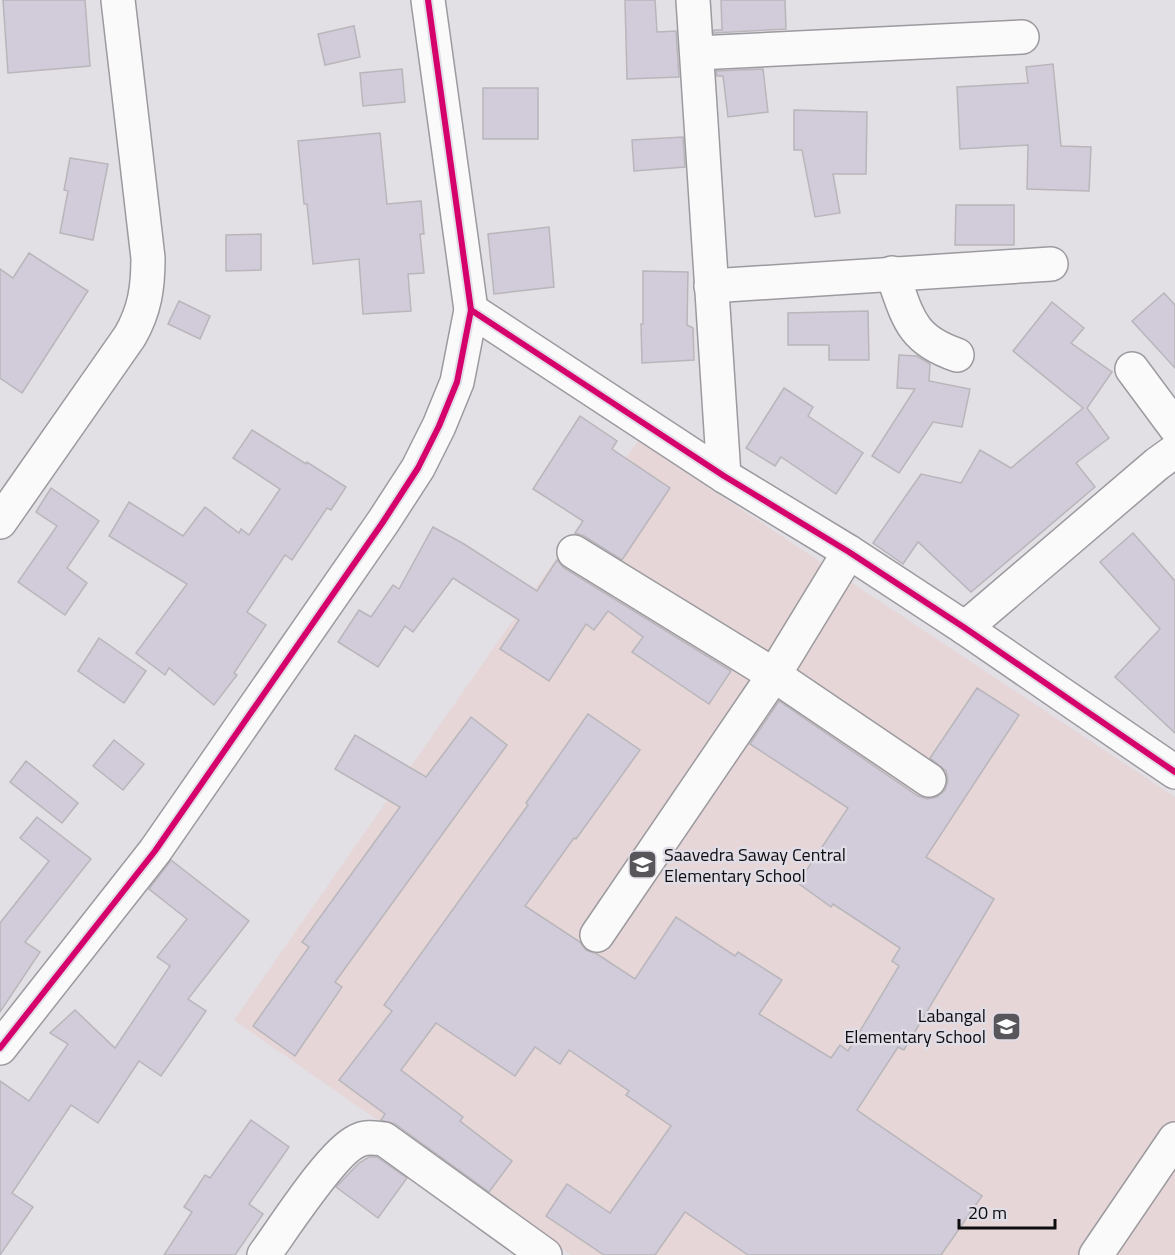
<svg xmlns="http://www.w3.org/2000/svg" width="1175" height="1255" font-family="'Titillium Web',sans-serif">
<style>
.education{fill:#e6d6d7}
.building{fill:#d2cbd9;stroke:#b8b6bb;stroke-width:1.5}
.lines{fill:none;stroke-linecap:round;stroke-linejoin:round}
.minor-casing{stroke:#9c9a9f;stroke-width:36}
.minor{stroke:#fbfafb;stroke-width:33}
.cycleway-casing{stroke:#e1dde7;stroke-width:10}
.cycleway{stroke:#d6006c;stroke-width:6}
.labels{text-anchor:middle;stroke-width:5;stroke-linejoin:round;paint-order:stroke}
.poi-label{font-size:18px;fill:#0d0c0f;stroke:#e1dde7;text-anchor:start}
</style>
<rect width="100%" height="100%" fill="#e2dfe5"/>
<!-- education -->
<polygon class="education" points="638,441 1175,797 1175,1255 571,1255 234,1020"/>
<!-- building -->
<g class="building">
<polygon points="3,0 85,0 90,66 8,73"/>
<polygon points="625,0 655,0 657,32 676,31 679,77 627,79"/>
<polygon points="721,0 785,0 786,29 714,33 714,30 722,30"/>
<polygon points="354,26 360,57 325,65 318,34"/>
<polygon points="1053,64 1061,146 1091,147 1089,191 1027,189 1028,145 960,149 957,87 1028,83 1026,67"/>
<polygon points="402,69 405,102 363,106 360,73"/>
<polygon points="763,69 768,112 728,117 723,76 717,76 716,71"/>
<rect x="483" y="88" width="55" height="51"/>
<polygon points="794,110 867,112 866,174 833,174 840,213 815,217 802,150 794,150"/>
<polygon points="380,133 387,204 421,201 424,234 420,234 424,273 408,274 411,311 363,314 359,259 313,264 307,204 304,204 298,141"/>
<polygon points="683,137 685,167 634,171 632,140"/>
<polygon points="70,158 108,164 93,240 60,233 68,191 64,190"/>
<polygon points="956,205 1014,205 1014,245 955,245"/>
<polygon points="549,227 554,287 494,294 488,234"/>
<polygon points="261,234 261,270 226,271 226,235"/>
<polygon points="29,253 88,291 22,393 0,378 0,269 13,278"/>
<polygon points="643,271 688,272 687,325 693,328 694,360 642,363 641,324 643,324"/>
<polygon points="1164,293 1175,305 1175,368 1132,321"/>
<polygon points="179,301 210,316 200,339 168,324"/>
<polygon points="1052,302 1084,328 1071,343 1112,372 1087,408 1109,438 1076,463 1095,487 971,592 918,542 903,564 873,543 921,474 961,483 980,450 1011,468 1083,408 1013,351"/>
<polygon points="868,311 869,360 829,360 829,345 788,345 788,313"/>
<polygon points="899,355 917,356 930,364 929,381 970,389 962,427 933,422 899,473 872,456 915,389 897,388"/>
<polygon points="784,388 813,407 808,416 863,453 836,494 781,457 775,466 746,448"/>
<polygon points="580,416 617,441 612,449 670,488 622,560 584,536 575,533 583,521 533,489"/>
<polygon points="252,430 306,464 307,462 346,487 331,510 327,508 292,560 285,555 247,612 266,625 234,673 237,675 214,705 169,668 165,675 136,653 187,584 109,536 129,502 183,536 205,507 239,533 241,529 249,535 280,489 233,458"/>
<polygon points="51,488 99,521 67,568 87,583 65,615 18,582 57,526 36,512"/>
<polygon points="433,527 464,544 537,591 557,560 564,568 731,671 709,704 632,652 643,637 608,611 594,630 586,624 549,681 500,649 519,620 453,578 413,632 405,626 378,667 338,642 359,610 371,617 393,585 399,589"/>
<polygon points="1133,533 1175,581 1175,733 1115,677 1160,629 1100,562"/>
<polygon points="99,638 146,671 124,703 78,671"/>
<polygon points="977,688 1019,715 926,857 994,899 904,1050 898,1047 857,1110 982,1196 941,1255 748,1255 685,1212 655,1255 604,1255 546,1216 567,1184 610,1213 671,1126 626,1095 629,1091 569,1050 560,1064 535,1047 515,1076 436,1023 401,1070 463,1117 460,1121 512,1161 489,1192 395,1124 381,1120 385,1114 339,1080 392,1011 384,1005 528,805 526,803 588,714 640,750 576,839 574,838 525,906 580,942 586,950 597,954 635,979 676,917 735,956 738,952 782,980 759,1014 831,1058 840,1045 848,1051 899,966 892,961 900,948 833,904 831,907 798,883 848,808 750,744 779,701 918,796 927,799 937,797 945,790 948,781 946,771 930,758"/>
<polygon points="471,717 507,745 335,982 342,987 295,1056 253,1026 309,947 302,942 400,807 335,769 355,735 426,777"/>
<polygon points="114,740 144,764 123,790 93,766"/>
<polygon points="26,761 78,803 62,823 10,782"/>
<polygon points="37,817 91,859 25,942 40,952 0,1012 0,923 49,861 20,838"/>
<polygon points="171,860 249,921 188,999 206,1011 161,1076 139,1061 98,1123 71,1105 12,1193 33,1207 0,1255 0,1081 29,1101 68,1044 50,1033 75,1010 115,1048 170,966 157,957 187,919 149,889"/>
<polygon points="251,1120 289,1147 249,1204 263,1214 235,1255 164,1255 192,1212 184,1207 205,1175 210,1178"/>
<polygon points="369,1157 377,1157 407,1178 378,1218 336,1187 359,1163"/>
</g>
<g class="lines">
<defs>
<g id="minor">
<polyline points="693,0 724,476"/>
<polyline points="697,53 1022,37"/>
<path d="M892 273C908 317 910 339 957 355"/>
<polyline points="711,286 1051,264"/>
<polyline points="471,310 724,476 849,552 965,628 1175,772"/>
<polyline points="1132,369 1175,427"/>
<path d="M0 522 130 336C145 310 148 287 148 258L118 0"/>
<polyline points="574,552 774,675 929,780"/>
<polyline points="965,628 1157,464 1175,451"/>
<polyline points="597,935 774,675 849,552"/>
<polyline points="0,1048 155,851 383,522 418,468 439,426 457,382 471,310 428,0"/>
<path d="M264 1255C283 1229 332 1152 357 1141 366 1136 375 1138 384 1139L545 1255"/>
<polyline points="1096,1255 1175,1139"/>
</g>
</defs>
<!-- minor casing -->
<use href="#minor" class="minor-casing"/>
<!-- minor -->
<use href="#minor" class="minor"/>
<defs>
<g id="cycleway">
<polyline points="471,310 724,476 849,552 965,628 1175,772"/>
<polyline points="0,1048 155,851 383,522 418,468 439,426 457,382 471,310 428,0"/>
</g>
</defs>
<!-- cycleway casing -->
<use href="#cycleway" class="cycleway-casing"/>
<!-- cycleway -->
<use href="#cycleway" class="cycleway"/>
</g>
<!-- icons -->
<defs>
<symbol id="school-square" viewBox="-11 -11 22 22"><rect x="-9" y="-9" width="18" height="18" rx="4" fill="#58565a" stroke="#e1dde7"/><path d="M0-5L7-2L0 1L-7-2ZM-4 1L0 2.5L4 1V4Q0 6-4 4Z" fill="#fff"/></symbol>
</defs>
<g fill-rule="evenodd">
<use href="#school-square" x="626" y="848" width="33" height="33"/>
<use href="#school-square" x="990" y="1010" width="33" height="33"/>
</g>
<g class="labels">
<!-- poi labels -->
<g class="poi-label">
<text x="664" y="861">Saavedra Saway Central<tspan x="664" dy="21">Elementary School</tspan></text>
<text x="986" y="1022" text-anchor="end">Labangal<tspan x="986" dy="21">Elementary School</tspan></text>
</g>
</g>
<!-- scale -->
<path d="M959 1219v9h96v-9" fill="none" stroke="#0d0c0f" stroke-width="3"/>
<text x="968" y="1219" font-size="18" fill="#0d0c0f" stroke="#e1dde7" stroke-width="4.5" paint-order="stroke">20 m</text>
</svg>
